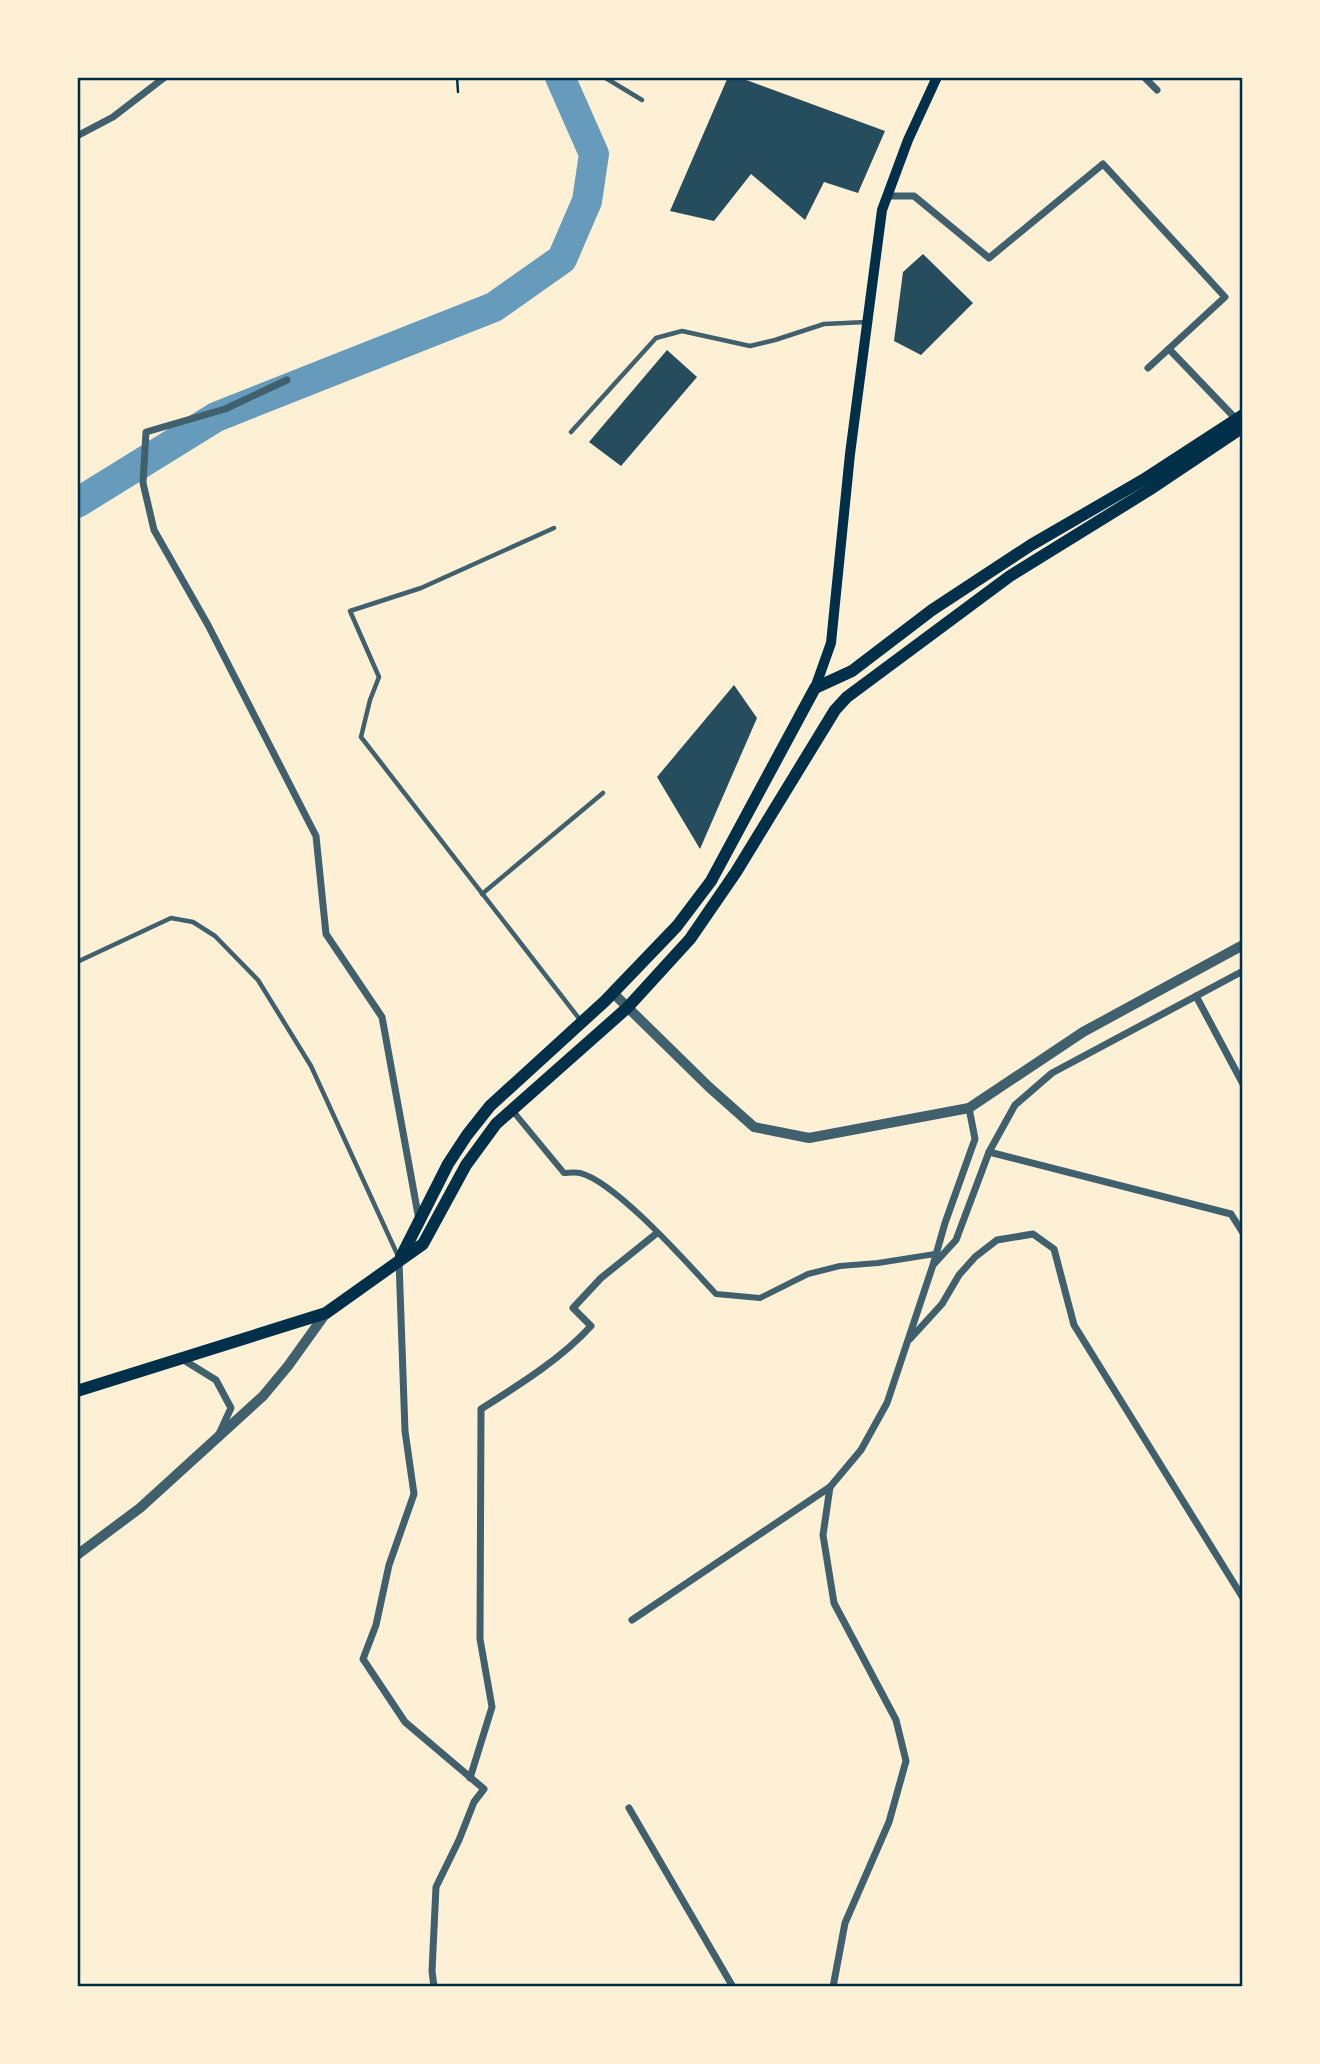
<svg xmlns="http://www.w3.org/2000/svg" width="1320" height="2064" font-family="Inter,sans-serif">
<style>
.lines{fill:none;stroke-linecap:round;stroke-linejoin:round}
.river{stroke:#669bbc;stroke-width:30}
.building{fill:#264d5e}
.path{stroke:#003049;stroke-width:2.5}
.service{stroke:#3f606c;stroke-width:4.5}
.pedestrian{stroke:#3f606c;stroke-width:6}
.minor{stroke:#3f606c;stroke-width:7}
.tertiary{stroke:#3f606c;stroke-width:10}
.secondary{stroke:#003049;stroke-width:10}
.primary{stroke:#003049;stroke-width:12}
.neatline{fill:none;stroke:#003049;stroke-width:2.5}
</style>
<rect width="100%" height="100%" fill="#fdf0d5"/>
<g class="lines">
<!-- river -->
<polyline class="river" points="77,503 216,417 494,307 562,259 587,201 594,154 560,77"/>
</g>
<!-- building -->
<g class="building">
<polygon points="728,77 738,77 885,131 858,193 824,182 805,220 751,174 714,221 670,211"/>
<polygon points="923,254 973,303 921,355 894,341 903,272"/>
<polygon points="667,350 697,377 621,466 589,442"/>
<polygon points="734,685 757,718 700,849 657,777"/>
</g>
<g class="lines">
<!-- path -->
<polyline class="path" points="457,77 458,92"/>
<!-- service -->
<g class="service">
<polyline points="604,77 642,100"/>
<polyline points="571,432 656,338 682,331 750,346 775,340 824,324 866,322"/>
<polyline points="554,528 421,588 350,611 379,677 370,700 361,737 581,1021"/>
<polyline points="482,894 603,793"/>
<polyline points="77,962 171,918 193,922 215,936 258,980 311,1066 398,1256"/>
</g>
<!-- pedestrian -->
<path class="pedestrian" d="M512 1110 564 1173C568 1173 575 1172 580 1173 616 1182 688 1264 716 1294L760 1298 808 1274 840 1266 878 1263 935 1254"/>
<!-- minor -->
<g class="minor">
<polyline points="1144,77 1157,90"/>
<polyline points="77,136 113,117 165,77"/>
<polyline points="888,196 914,196 989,258 1103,164 1225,297 1148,368"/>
<polyline points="1169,349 1236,419"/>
<polyline points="287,380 225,409 146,432 143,483 154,530 208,625 316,836 326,934 382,1017 419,1220"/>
<polyline points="1196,996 1243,1084"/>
<polyline points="989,1152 1231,1214 1243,1233"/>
<polyline points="399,1261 405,1431 414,1494 389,1565 376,1625 363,1659 405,1722 484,1789 474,1802 459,1840 436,1887 432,1971 434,1987"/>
<polyline points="934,1264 956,1240 989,1152 1015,1105 1052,1073 1243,971"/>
<polyline points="910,1339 942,1304 959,1275 975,1257 997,1240 1033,1234 1054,1249 1074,1325 1243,1598"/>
<polyline points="182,1359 216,1380 231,1408 219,1434"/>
<polyline points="830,1487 823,1535 834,1603 896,1720 906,1761 889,1822 845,1923 833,1987"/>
<polyline points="632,1620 830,1487 861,1450 887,1403 933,1265 945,1223 975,1139 969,1108"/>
<path d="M470 1778 492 1707 480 1639 481 1409C519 1385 561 1359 591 1326L573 1308 601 1278 657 1233"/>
<polyline points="629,1808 733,1987"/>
</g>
<!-- tertiary -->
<g class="tertiary">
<polyline points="613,993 709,1087 754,1127 809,1138 969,1108 1083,1032 1243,945"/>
<polyline points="77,1555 140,1508 263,1396 288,1366 326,1313"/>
</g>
<!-- secondary -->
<polyline class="secondary" points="815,688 831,643 850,454 882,210 908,140 937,77"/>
<!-- primary -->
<g class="primary">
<polyline points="401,1257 448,1164 467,1135 490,1106 605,1001 677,926 711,881 815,688 852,671 932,610 1031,545 1143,480 1243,415"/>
<polyline points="77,1391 326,1313 423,1244 466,1165 496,1124 627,1008 690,939 736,872 835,710 847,697 1010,576 1149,490 1243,427"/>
</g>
</g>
<!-- border -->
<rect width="1320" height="2064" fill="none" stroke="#fdf0d5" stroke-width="158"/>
<rect x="79" y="79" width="1162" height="1906" class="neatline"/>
</svg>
